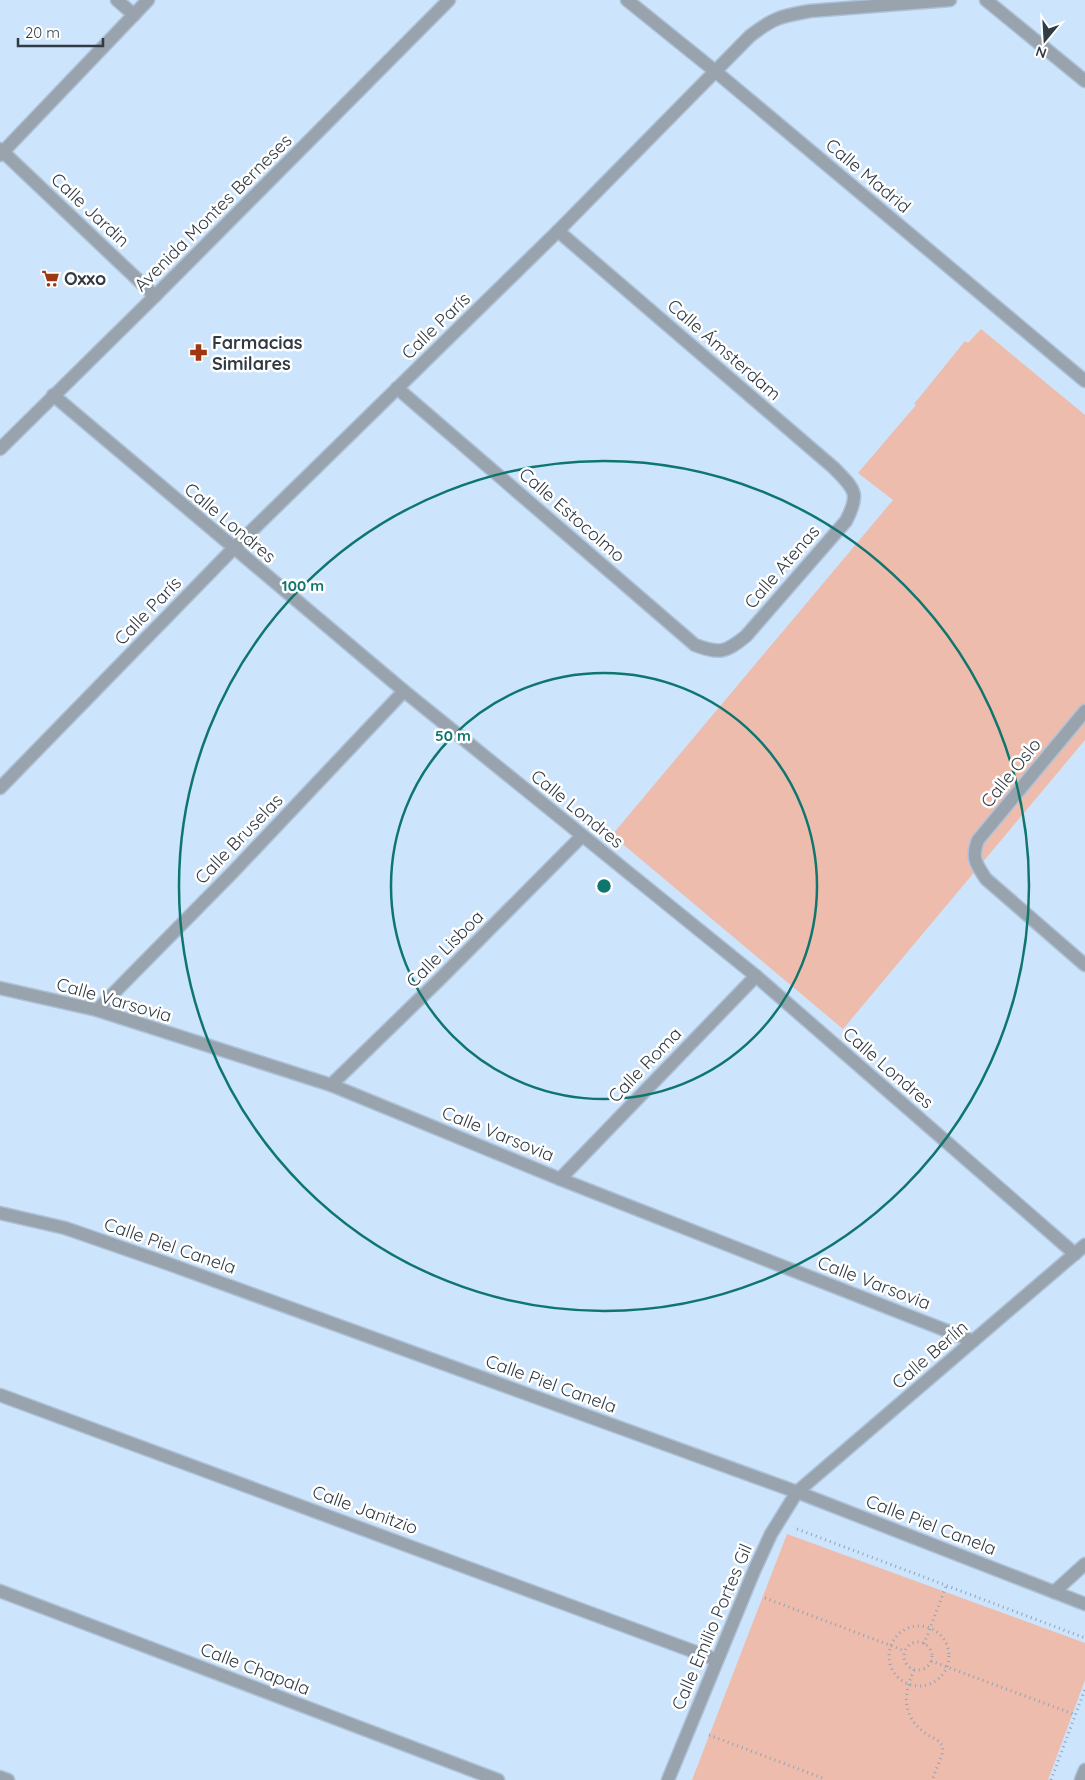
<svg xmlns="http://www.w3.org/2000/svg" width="1085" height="1780" font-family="Quicksand,sans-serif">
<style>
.green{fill:#eebcac}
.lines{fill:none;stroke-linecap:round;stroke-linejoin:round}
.minor-casing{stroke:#adc2d7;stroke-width:15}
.tertiary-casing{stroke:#adc2d7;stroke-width:15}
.path{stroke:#90a3b5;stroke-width:3;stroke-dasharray:1 4;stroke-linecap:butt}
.minor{stroke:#99a3ad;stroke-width:12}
.tertiary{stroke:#99a3ad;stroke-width:12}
.ring{fill:none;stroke:#0f766e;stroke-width:2.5}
.labels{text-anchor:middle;stroke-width:5;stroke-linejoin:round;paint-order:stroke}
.street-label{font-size:18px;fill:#313b44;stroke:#fff}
.poi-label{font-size:18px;font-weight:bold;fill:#313b44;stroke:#fff;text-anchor:start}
.centre{fill:#0f766e;stroke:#fff;stroke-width:2.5}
.ring-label{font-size:15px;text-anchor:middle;font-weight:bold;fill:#0f766e;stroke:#fff;stroke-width:5;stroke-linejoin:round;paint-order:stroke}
</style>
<rect width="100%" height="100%" fill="#cce4fc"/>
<!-- green -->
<g class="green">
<polygon points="981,329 1085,415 1085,740 843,1029 612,835 893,500 858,473 916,405 914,404 965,341 968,343"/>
<polygon points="787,1534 1085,1643 1085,1680 1048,1780 692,1780"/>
</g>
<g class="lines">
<defs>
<g id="minor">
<polyline points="117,0 134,15"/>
<polyline points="627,0 715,71 1085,381"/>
<polyline points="986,0 1085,81"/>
<polyline points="0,149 155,296"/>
<polyline points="0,155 148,0"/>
<path d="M397 388 695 645C720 654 725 653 746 636L846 521C861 492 854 489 834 468L558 231"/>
<polyline points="53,395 404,691 756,976 1075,1254"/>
<path d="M1085 711 978 840C971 858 976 864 986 879L1085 965"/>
<path d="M0 788 233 549 558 231 750 36C773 18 781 16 810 11L950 0"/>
<polyline points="0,988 97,1010 331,1085 560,1179 973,1341"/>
<polyline points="97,1010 232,873 404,691"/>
<polyline points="331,1085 440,979 582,836"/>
<polyline points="560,1179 756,976"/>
<polyline points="0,1213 65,1228 166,1263 797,1492 1085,1604"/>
<polyline points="0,1395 717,1660"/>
<polyline points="0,1591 498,1780"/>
<polyline points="1054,1592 1085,1564"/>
<polyline points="0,1777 8,1780"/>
<polyline points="668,1780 754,1571 771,1534 797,1492 1085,1245"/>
<polyline points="1081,1780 1085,1770"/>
</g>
<polyline id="tertiary" points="0,449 155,296 449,0"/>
</defs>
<!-- minor casing -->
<use href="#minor" class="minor-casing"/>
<!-- tertiary casing -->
<use href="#tertiary" class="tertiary-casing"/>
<!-- path -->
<g class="path">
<polyline points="797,1529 1085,1638"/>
<polyline points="765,1598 905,1651"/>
<circle cx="919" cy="1656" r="30"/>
<circle cx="918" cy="1656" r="14"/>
<polyline points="924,1644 946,1586"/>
<polyline points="931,1661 1076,1715"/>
<path d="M914 1670C903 1694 902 1716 925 1733 932 1738 939 1739 943 1747L942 1755 932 1780"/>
<polyline points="709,1735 825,1779"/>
<polyline points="1051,1780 1085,1689"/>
</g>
<!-- minor -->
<use href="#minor" class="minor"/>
<!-- tertiary -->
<use href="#tertiary" class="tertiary"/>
</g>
<!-- distance rings -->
<g class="ring">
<circle cx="604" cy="886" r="213"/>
<circle cx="604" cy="886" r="425"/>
</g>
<!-- icons -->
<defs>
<symbol id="supermarket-bare" viewBox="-9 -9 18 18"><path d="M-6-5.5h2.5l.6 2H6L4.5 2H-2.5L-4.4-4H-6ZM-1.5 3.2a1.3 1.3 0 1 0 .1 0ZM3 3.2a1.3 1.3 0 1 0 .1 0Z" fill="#9e3813" stroke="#fff" stroke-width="2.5" paint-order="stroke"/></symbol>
<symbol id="pharmacy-bare" viewBox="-9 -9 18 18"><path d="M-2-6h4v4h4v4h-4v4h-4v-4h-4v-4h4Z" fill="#9e3813" stroke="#fff" stroke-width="2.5" paint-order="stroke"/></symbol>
</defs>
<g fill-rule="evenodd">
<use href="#supermarket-bare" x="38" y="266" width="25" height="25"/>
<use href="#pharmacy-bare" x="186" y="340" width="25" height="25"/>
</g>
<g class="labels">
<!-- street labels -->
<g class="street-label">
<text transform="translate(868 176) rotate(40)" y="6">Calle Madrid</text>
<text transform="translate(90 210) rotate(43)" y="6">Calle Jardin</text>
<text transform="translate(213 213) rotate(-45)" y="6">Avenida Montes Berneses</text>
<text transform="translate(436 326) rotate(-44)" y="6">Calle París</text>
<text transform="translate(724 350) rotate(41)" y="6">Calle Ámsterdam</text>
<text transform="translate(572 515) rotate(41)" y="6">Calle Estocolmo</text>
<text transform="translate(230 523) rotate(40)" y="6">Calle Londres</text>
<text transform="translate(782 567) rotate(-49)" y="6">Calle Atenas</text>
<text transform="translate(148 611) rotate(-46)" y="6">Calle París</text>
<text transform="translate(1011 773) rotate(-51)" y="6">Calle Oslo</text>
<text transform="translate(577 809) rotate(39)" y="6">Calle Londres</text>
<text transform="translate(239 839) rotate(-46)" y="6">Calle Bruselas</text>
<text transform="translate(445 949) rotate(-45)" y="6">Calle Lisboa</text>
<text transform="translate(114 1000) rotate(16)" y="6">Calle Varsovia</text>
<text transform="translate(645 1065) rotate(-46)" y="6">Calle Roma</text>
<text transform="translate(888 1068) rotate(41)" y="6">Calle Londres</text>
<text transform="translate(498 1134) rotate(22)" y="6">Calle Varsovia</text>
<text transform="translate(170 1246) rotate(19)" y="6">Calle Piel Canela</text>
<text transform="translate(874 1283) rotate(21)" y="6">Calle Varsovia</text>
<text transform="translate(930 1355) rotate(-41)" y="6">Calle Berlín</text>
<text transform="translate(551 1384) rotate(20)" y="6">Calle Piel Canela</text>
<text transform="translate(365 1510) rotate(20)" y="6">Calle Janitzio</text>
<text transform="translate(931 1525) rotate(21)" y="6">Calle Piel Canela</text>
<text transform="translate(712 1627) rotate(-67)" y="6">Calle Emilio Portes Gil</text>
<text transform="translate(255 1669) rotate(21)" y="6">Calle Chapala</text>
</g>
<!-- poi labels -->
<g class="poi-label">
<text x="64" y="285">Oxxo</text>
<text x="212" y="349">Farmacias<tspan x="212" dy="21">Similares</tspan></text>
</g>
</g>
<circle cx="604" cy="886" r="8" class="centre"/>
<g class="ring-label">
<text x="303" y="591">100 m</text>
<text x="453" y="741">50 m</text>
</g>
<!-- north arrow -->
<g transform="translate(1045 40) rotate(198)" stroke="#ffffff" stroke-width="4" paint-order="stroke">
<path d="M0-4L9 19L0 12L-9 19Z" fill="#313b44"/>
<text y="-8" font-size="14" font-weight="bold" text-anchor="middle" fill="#313b44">N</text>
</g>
<!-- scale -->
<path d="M18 38v8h85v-8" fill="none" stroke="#313b44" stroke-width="2.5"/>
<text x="25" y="38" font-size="15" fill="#313b44" stroke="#ffffff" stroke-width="4" paint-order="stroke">20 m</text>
</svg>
